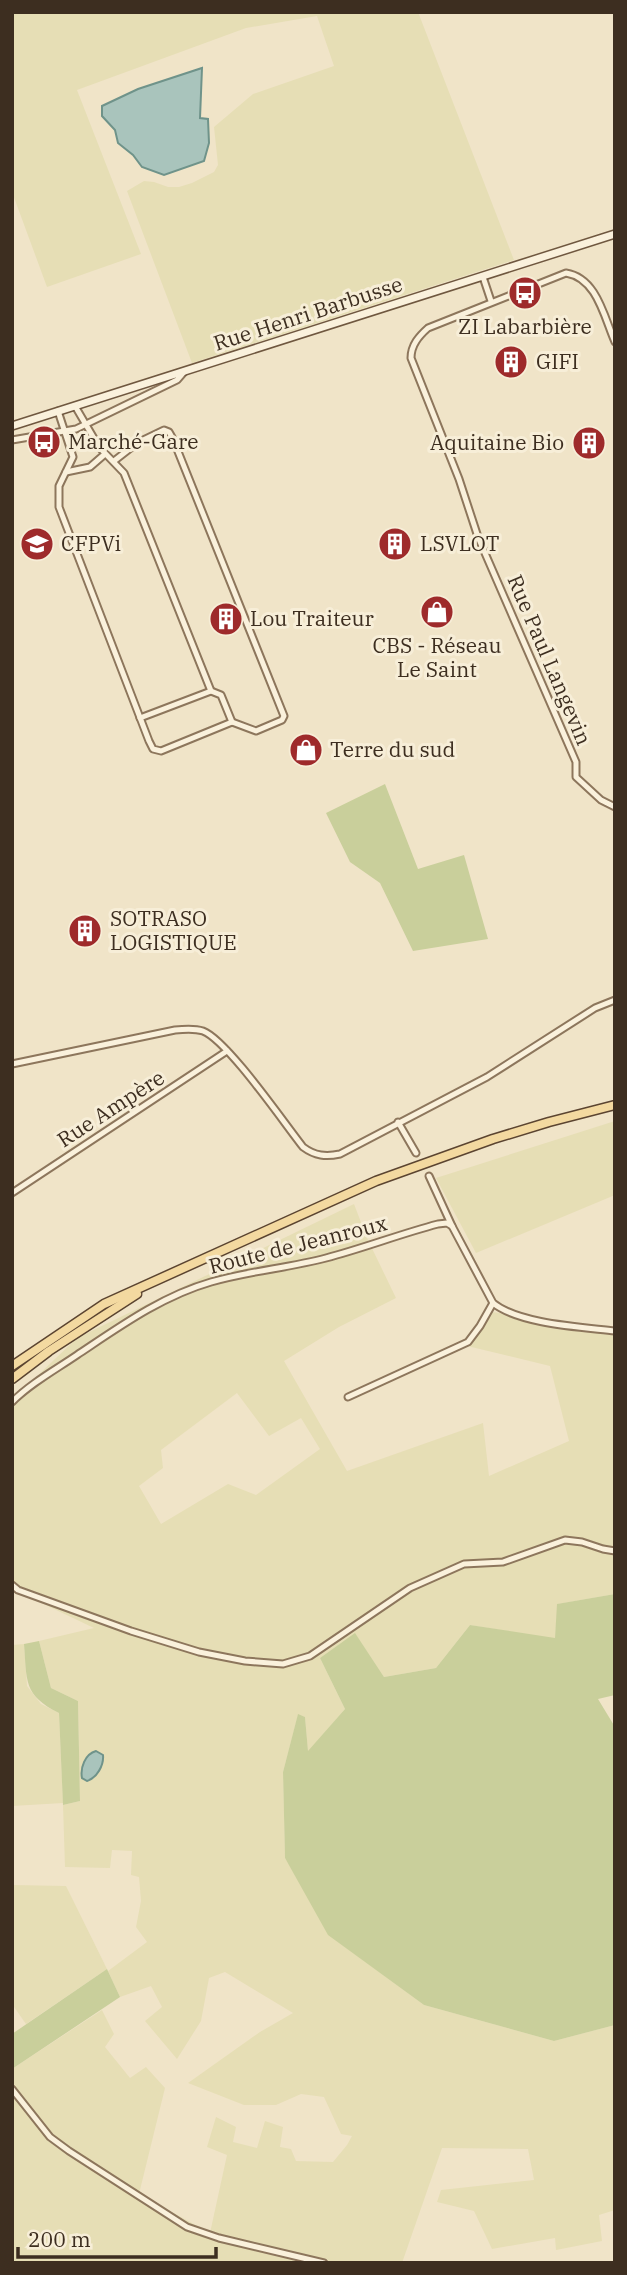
<svg xmlns="http://www.w3.org/2000/svg" width="627" height="2275" font-family="'IBM Plex Serif',serif">
<style>
.farmland{fill:#e6deb5;fill-rule:evenodd}
.green{fill:#c9cf9b}
.water{fill:#a9c4bc;stroke:#6f938a;stroke-width:2}
.lines{fill:none;stroke-linecap:round;stroke-linejoin:round}
.minor-casing{stroke:#8d765c;stroke-width:9}
.secondary-casing{stroke:#6f573f;stroke-width:10}
.primary-casing{stroke:#5b4430;stroke-width:11}
.minor{stroke:#faf1dc;stroke-width:5}
.secondary{stroke:#faf1dc;stroke-width:7}
.primary{stroke:#f3d9a0;stroke-width:8}
.labels{text-anchor:middle;stroke-width:6;stroke-linejoin:round;paint-order:stroke}
.street-label{font-size:21px;fill:#3d2e20;stroke:#f7eed8}
.poi-label{font-size:21px;fill:#3d2e20;stroke:#f7eed8;text-anchor:start}
</style>
<rect width="100%" height="100%" fill="#f0e4c8"/>
<!-- farmland -->
<g class="farmland">
<polygon points="12,12 418,12 514,260 192,363 127,191 144,181 154,182 168,187 179,187 192,183 214,172 218,165 214,127 253,94 334,66 317,16 246,28 77,90 141,254 47,287 12,192"/>
<polygon points="615,1121 615,1195 476,1253 436,1178"/>
<path d="M354 1204 367 1238 396 1298 339 1327 284 1361 347 1471 483 1423 489 1476 569 1441 550 1366 463 1345 485 1311 615 1329V1594L558 1604 555 1639 470 1625 436 1668 384 1677 355 1634 320 1658 345 1709 308 1752 305 1717 298 1715 283 1772 285 1858 337 1941 424 2005 554 2041 615 2025V2210L599 2215 602 2241 556 2250 555 2238 492 2249 474 2211 437 2202 441 2190 534 2180 528 2149 442 2148 402 2263H12V2069L102 2010 114 2034 105 2047 130 2078 146 2067 165 2088 139 2194 210 2233 227 2155 207 2147 216 2117 236 2127 233 2142 257 2148 265 2121 283 2127 280 2147 291 2149 296 2161 333 2162 347 2145 352 2136 341 2134 324 2097 301 2094 276 2105H244L188 2083 260 2032 293 2013 225 1972 209 1978 201 2021 177 2059 145 2021 162 2007 151 1986 120 1997 108 1971 147 1942 136 1927 141 1901 139 1877 131 1875 132 1851 112 1850 110 1868 65 1867 63 1805 80 1801 78 1701 51 1688 39 1641 94 1628 12 1589V1400L77 1338ZM237 1393 269 1436 301 1418 320 1449 256 1495 228 1484 161 1524 139 1486 163 1468 161 1450ZM96 1751 100 1752 97 1774 87 1781 84 1762 91 1752Z"/>
<polygon points="24,1644 27,1686 41,1704 59,1713 63,1803 12,1806 12,1645"/>
<polygon points="12,1885 66,1886 107,1969 26,2024 12,2004"/>
</g>
<!-- green -->
<g class="green">
<polygon points="385,784 418,869 464,855 488,939 413,951 380,883 350,862 326,813"/>
<polygon points="615,1594 615,1695 598,1699 615,1727 615,2025 554,2041 424,2005 328,1935 285,1858 283,1772 298,1714 305,1717 308,1751 345,1709 320,1658 355,1633 384,1677 436,1668 470,1625 555,1638 557,1604"/>
<path d="M39 1641 51 1688 78 1701 80 1801 63 1805 59 1713C23 1695 27 1681 24 1644Z"/>
<polygon points="107,1969 120,1997 12,2069 12,2034"/>
</g>
<!-- water -->
<g class="water">
<polygon points="202,68 200,118 208,119 209,143 204,161 164,175 142,167 133,155 118,143 115,130 102,116 102,106 138,89"/>
<path d="M96 1751 103 1755C104 1765 97 1778 87 1781L82 1778C80 1768 85 1754 96 1751Z"/>
</g>
<g class="lines">
<defs>
<g id="minor">
<polyline points="483,277 491,301"/>
<path d="M615 342C604 317 597 278 566 273L428 328C419 336 411 345 411 358L459 479 478 537 576 762V777L601 800 615 807"/>
<polyline points="75,406 99,447 124,473 211,691 140,718"/>
<polyline points="58,411 73,457 59,486 59,507 149,741 153,749 161,751 232,722"/>
<polyline points="12,440 76,429 177,380 184,372"/>
<polyline points="114,461 137,443 164,430 169,432 173,439 284,716 282,720 256,731 232,722"/>
<polyline points="66,472 90,467 105,454"/>
<polyline points="211,691 221,695 232,722"/>
<path d="M12 1064 175 1030C184 1029 194 1028 203 1031 227 1040 284 1123 303 1147 315 1156 326 1157 340 1154L487 1077 595 1008 615 1000"/>
<polyline points="398,1122 416,1153"/>
<polyline points="429,1176 452,1226"/>
<polyline points="12,1193 227,1051"/>
<polyline points="348,1397 468,1342 480,1326 493,1303"/>
<path d="M12 1402C31 1383 55 1370 77 1355 119 1327 162 1296 211 1282 249 1271 288 1268 326 1258 364 1248 400 1234 438 1224L447 1223 452 1226 493 1303C519 1324 581 1327 615 1331"/>
<polyline points="12,1585 18,1590 131,1631 199,1652 245,1661 283,1664 310,1656 410,1588 464,1564 503,1562 565,1540 582,1542 603,1549 615,1551"/>
<polyline points="12,2089 50,2137 69,2151 187,2227 219,2238 324,2263"/>
</g>
<polyline id="secondary" points="12,426 615,234"/>
<g id="primary">
<polyline points="12,1366 104,1304 376,1181 493,1139 549,1122 615,1105"/>
<polyline points="12,1379 49,1351 137,1294"/>
</g>
</defs>
<!-- minor casing -->
<use href="#minor" class="minor-casing"/>
<!-- secondary casing -->
<use href="#secondary" class="secondary-casing"/>
<!-- primary casing -->
<use href="#primary" class="primary-casing"/>
<!-- minor -->
<use href="#minor" class="minor"/>
<!-- secondary -->
<use href="#secondary" class="secondary"/>
<!-- primary -->
<use href="#primary" class="primary"/>
</g>
<!-- icons -->
<defs>
<symbol id="bus-disc" viewBox="-11 -11 22 22"><circle r="9.5" fill="#9e2a2b" stroke="#f7eed8"/><path d="M-5-6H5V4H4V6H2V4H-2V6H-4V4H-5ZM-3.5-4V0h7V-4ZM-3.5 1.2v1.5H-2V1.2ZM2 1.2v1.5H3.5V1.2Z" fill="#fff"/></symbol>
<symbol id="building-disc" viewBox="-11 -11 22 22"><circle r="9.5" fill="#9e2a2b" stroke="#f7eed8"/><path d="M-4-6H4V6H1V3H-1V6H-4ZM-2.5-4.3h1.7v1.8h-1.7ZM.8-4.3h1.7v1.8H.8ZM-2.5-1h1.7V.8h-1.7ZM.8-1h1.7V.8H.8Z" fill="#fff"/></symbol>
<symbol id="university-disc" viewBox="-11 -11 22 22"><circle r="9.5" fill="#9e2a2b" stroke="#f7eed8"/><path d="M0-5L7-2L0 1L-7-2ZM-4 1L0 2.5L4 1V4Q0 6-4 4Z" fill="#fff"/></symbol>
<symbol id="shop-disc" viewBox="-11 -11 22 22"><circle r="9.5" fill="#9e2a2b" stroke="#f7eed8"/><path d="M-5-2.5h2.3a2.7 3.5 0 0 1 5.4 0H5L5.5 6h-11ZM-1.5-2.5h3a1.5 2.3 0 0 0-3 0Z" fill="#fff"/></symbol>
</defs>
<g fill-rule="evenodd">
<use href="#bus-disc" x="506" y="274" width="38" height="38"/>
<use href="#building-disc" x="492" y="343" width="38" height="38"/>
<use href="#bus-disc" x="25" y="423" width="38" height="38"/>
<use href="#building-disc" x="570" y="424" width="38" height="38"/>
<use href="#university-disc" x="18" y="525" width="38" height="38"/>
<use href="#building-disc" x="376" y="525" width="38" height="38"/>
<use href="#shop-disc" x="418" y="593" width="38" height="38"/>
<use href="#building-disc" x="207" y="600" width="38" height="38"/>
<use href="#shop-disc" x="287" y="731" width="38" height="38"/>
<use href="#building-disc" x="66" y="912" width="38" height="38"/>
</g>
<g class="labels">
<!-- street labels -->
<g class="street-label">
<text transform="translate(308 314) rotate(-18)" y="7">Rue Henri Barbusse</text>
<text transform="translate(549 660) rotate(67)" y="7">Rue Paul Langevin</text>
<text transform="translate(111 1109) rotate(-33)" y="7">Rue Ampère</text>
<text transform="translate(298 1245) rotate(-14)" y="7">Route de Jeanroux</text>
</g>
<!-- poi labels -->
<g class="poi-label">
<text x="525" y="334" text-anchor="middle">ZI Labarbière</text>
<text x="536" y="369">GIFI</text>
<text x="68" y="449">Marché-Gare</text>
<text x="564" y="450" text-anchor="end">Aquitaine Bio</text>
<text x="61" y="551">CFPVi</text>
<text x="420" y="551">LSVLOT</text>
<text x="250" y="626">Lou Traiteur</text>
<text x="437" y="653" text-anchor="middle">CBS - Réseau<tspan x="437" dy="24">Le Saint</tspan></text>
<text x="330" y="757">Terre du sud</text>
<text x="110" y="926">SOTRASO<tspan x="110" dy="24">LOGISTIQUE</tspan></text>
</g>
</g>
<!-- border -->
<rect width="627" height="2275" fill="none" stroke="#3d2e20" stroke-width="28"/>
<!-- scale -->
<path d="M18 2247v10h198v-10" fill="none" stroke="#3d2e20" stroke-width="3.5"/>
<text x="28" y="2247" font-size="21" fill="#3d2e20" stroke="#f7eed8" stroke-width="5" paint-order="stroke">200 m</text>
</svg>
